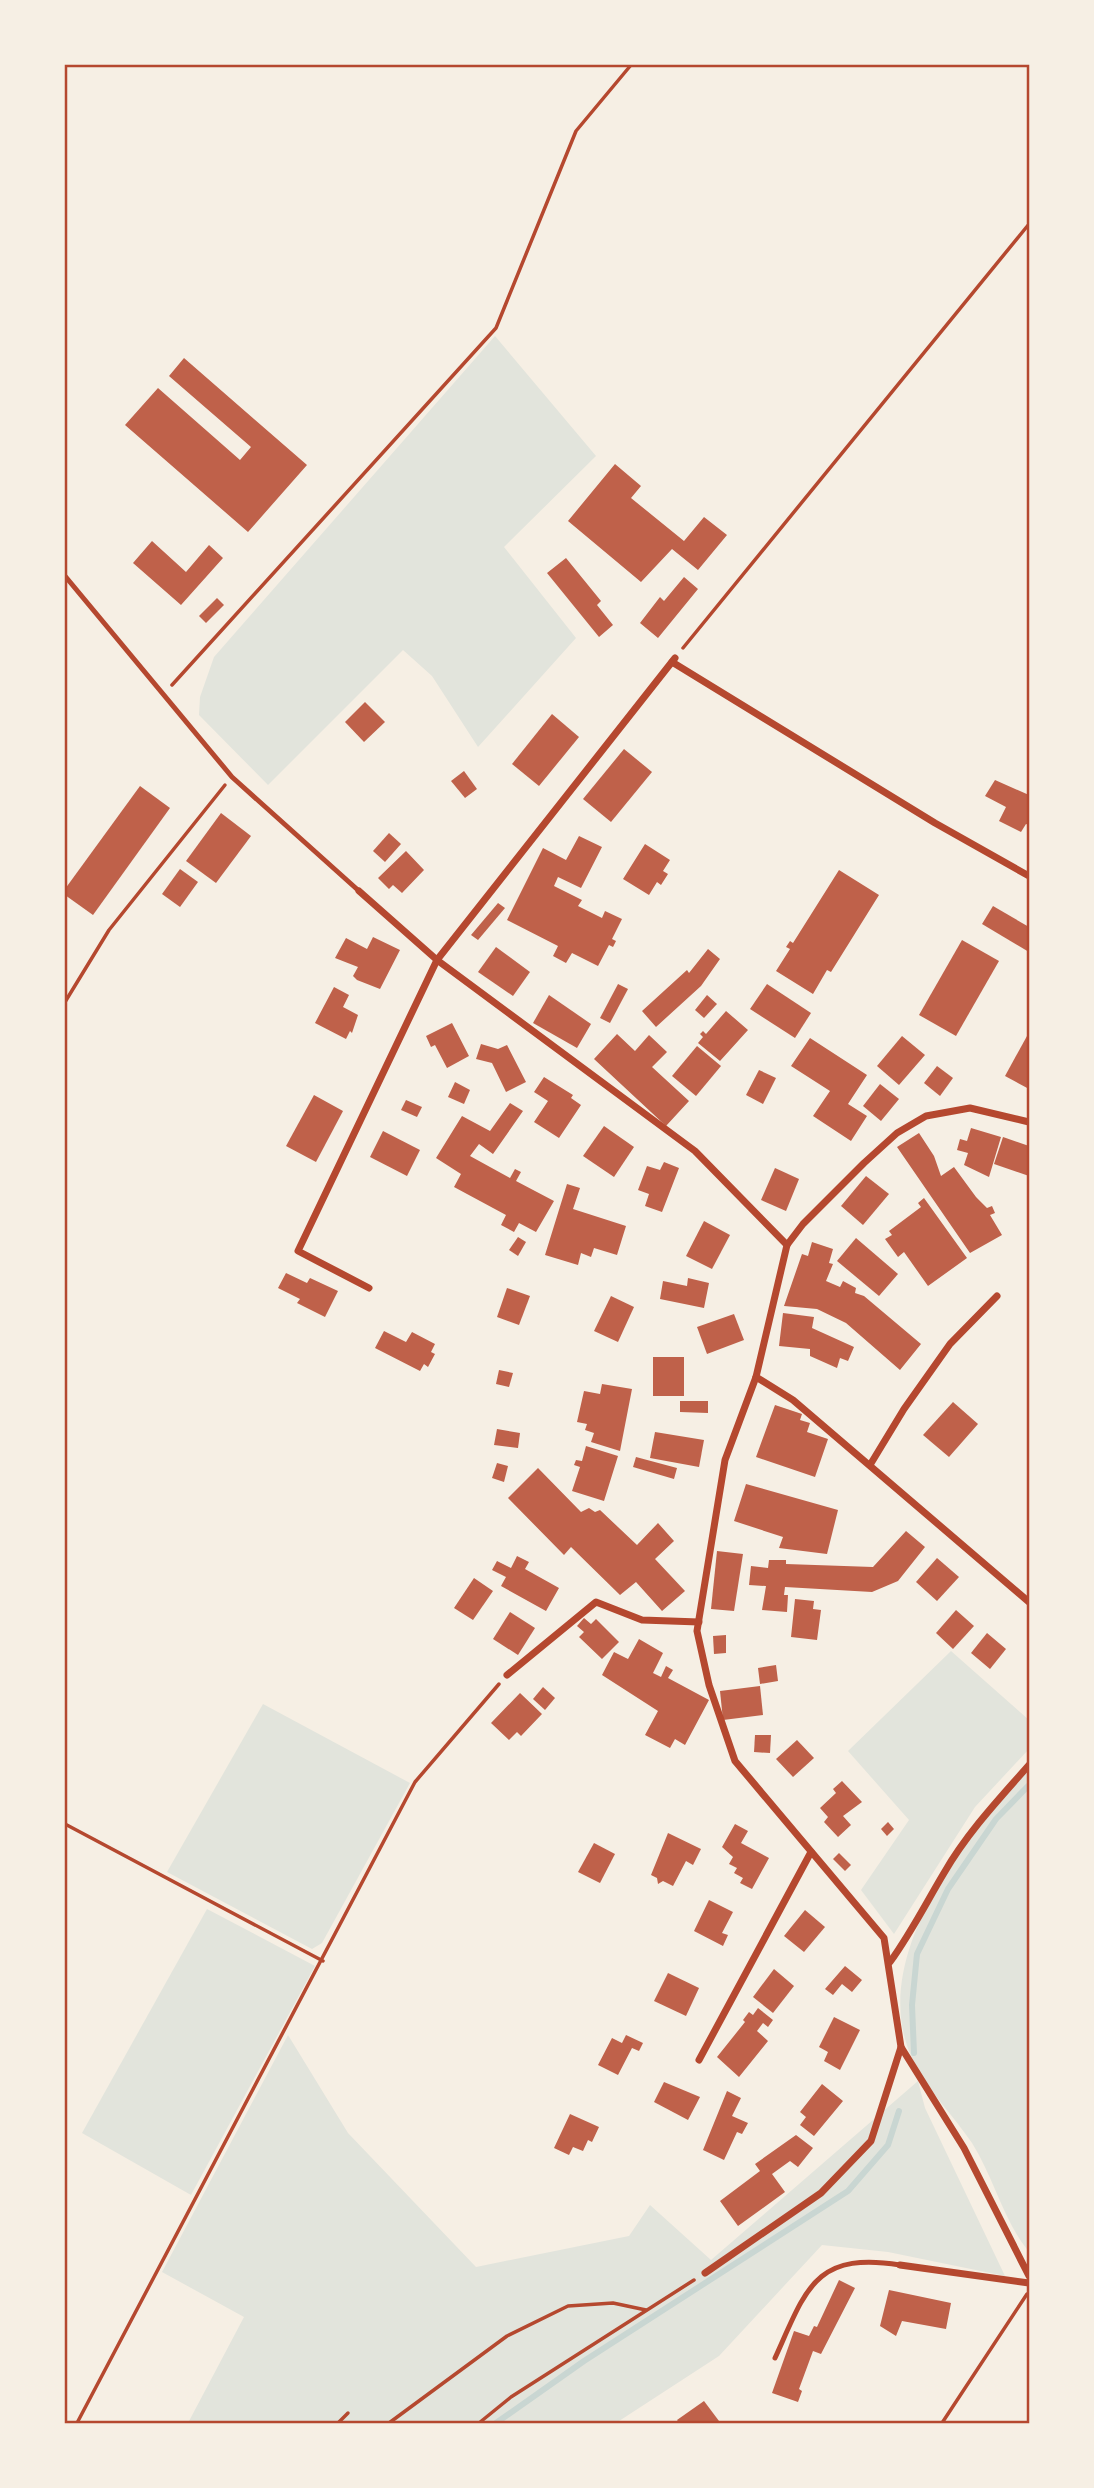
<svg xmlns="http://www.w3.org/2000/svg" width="1094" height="2488" font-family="Overpass,sans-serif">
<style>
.green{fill:#e2e4dc}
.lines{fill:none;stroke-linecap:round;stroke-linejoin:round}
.stream{stroke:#c9d6d2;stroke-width:6}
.building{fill:#bf614a}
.path{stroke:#b5482f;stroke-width:3.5}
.service{stroke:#b5482f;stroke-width:5}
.minor{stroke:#b5482f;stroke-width:7}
.neatline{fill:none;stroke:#b5482f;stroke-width:2.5}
</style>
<rect width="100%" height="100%" fill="#f6efe4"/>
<!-- green -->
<g class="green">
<polygon points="495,336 596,456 504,547 576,638 478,747 432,676 403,650 268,785 199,715 200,697 214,657"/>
<polygon points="951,1651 1029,1720 1029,1749 975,1807 894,1934 861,1890 909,1820 848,1751"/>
<polygon points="263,1704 410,1783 322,1943 312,1949 167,1872"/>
<path d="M1029 1770V2252C1003 2220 994 2178 972 2143 954 2116 927 2090 913 2060 865 1962 964 1836 1029 1770Z"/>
<polygon points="207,1909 315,1966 191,2195 82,2133"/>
<polygon points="288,2035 348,2133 476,2267 629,2236 650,2205 711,2260 918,2081 925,2108 1005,2276 888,2252 822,2245 719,2356 616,2423 188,2423 244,2317 162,2272"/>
</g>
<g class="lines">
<!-- stream -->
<g class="stream">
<polyline points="914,2053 912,2005 917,1954 948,1889 996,1819 1029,1785"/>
<polyline points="496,2423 584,2361 848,2191 888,2145 899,2111"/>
</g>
</g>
<!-- building -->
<g class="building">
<polygon points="184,358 307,465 248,532 125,425 158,388 240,460 251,447 169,376"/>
<polygon points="615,464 641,486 631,498 684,541 704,517 727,535 698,570 672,549 641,582 568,521"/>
<polygon points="152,541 186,572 209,545 223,558 181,605 133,563"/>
<polygon points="566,558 601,601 597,605 613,625 599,637 547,573"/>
<polygon points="684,577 698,589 658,638 640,623 660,597 664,601"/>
<polygon points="217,598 224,605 206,623 199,616"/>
<polygon points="365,702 385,722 364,742 345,722"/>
<polygon points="552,714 579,737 539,786 512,764"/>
<polygon points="624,749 652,772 611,822 583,799"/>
<polygon points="464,771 477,789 465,798 451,781"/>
<polygon points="995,780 1029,795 1029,825 1026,824 1021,832 999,821 1006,807 985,796"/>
<polygon points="140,786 170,808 93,915 65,895 65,889"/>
<polygon points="221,813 251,836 216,883 186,861"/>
<polygon points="389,833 401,844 385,862 373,851"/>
<polygon points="579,836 602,847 581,888 558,877 554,886 582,900 578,906 602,918 605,911 622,919 612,939 616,941 613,947 609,945 598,966 572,953 566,963 553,956 558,946 507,920 543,848 566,860"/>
<polygon points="645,844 670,860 663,871 668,874 661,885 657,882 649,895 623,879"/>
<polygon points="406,851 424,870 402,893 393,885 389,889 378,878"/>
<polygon points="180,869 198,882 180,907 162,894"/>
<polygon points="839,870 879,895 831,972 827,970 813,994 776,971 790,949 786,947 790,941 793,943"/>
<polygon points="498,903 505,908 478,940 471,935"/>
<polygon points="993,906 1029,927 1029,952 982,924"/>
<polygon points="373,937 400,950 380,989 357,980 353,976 358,967 335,958 346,938 367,949"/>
<polygon points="962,940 999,961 956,1036 919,1015"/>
<polygon points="496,947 530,972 513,996 478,972"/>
<polygon points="708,949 720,959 701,986 656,1027 642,1011 687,970 689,973"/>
<polygon points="618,984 628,989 610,1023 600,1018"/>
<polygon points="767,984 811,1013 795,1038 750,1009"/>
<polygon points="334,987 349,995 343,1007 358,1015 352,1033 350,1031 346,1039 315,1023"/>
<polygon points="549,995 591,1024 577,1048 533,1023"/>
<polygon points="707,995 717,1004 704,1018 695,1010"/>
<polygon points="726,1011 748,1030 720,1061 698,1043 703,1037 700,1034 703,1031 706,1034"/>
<polygon points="452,1023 469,1056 447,1068 435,1045 431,1047 426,1036"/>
<polygon points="617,1034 635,1051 649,1035 667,1052 652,1067 689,1101 666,1126 594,1059"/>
<polygon points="902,1036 925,1055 899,1085 877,1066"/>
<polygon points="1027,1036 1029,1037 1029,1089 1005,1076"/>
<polygon points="810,1038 867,1075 848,1104 867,1116 851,1141 813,1116 830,1091 791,1066"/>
<polygon points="481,1044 498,1049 507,1045 526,1082 506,1092 492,1063 476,1059"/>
<polygon points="697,1046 721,1066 696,1096 672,1076"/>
<polygon points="937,1066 953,1078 940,1096 924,1083"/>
<polygon points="759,1070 776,1078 763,1104 746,1095"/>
<polygon points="544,1077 573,1095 571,1098 581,1105 559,1138 534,1122 548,1101 534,1092"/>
<polygon points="455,1082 470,1090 464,1104 448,1097"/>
<polygon points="880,1084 899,1099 881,1121 863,1106"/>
<polygon points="314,1095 343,1111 316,1162 286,1146"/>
<polygon points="406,1100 422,1107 417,1117 401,1110"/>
<polygon points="510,1103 523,1111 493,1154 479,1144 470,1156 510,1178 515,1169 521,1172 516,1181 554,1201 536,1232 519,1223 514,1232 501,1225 506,1215 454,1187 461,1174 436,1158 462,1116 490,1131"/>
<polygon points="604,1126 634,1147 614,1177 583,1156"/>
<polygon points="971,1128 1001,1137 989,1177 964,1165 968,1153 957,1150 960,1139 967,1141"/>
<polygon points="383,1131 420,1150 407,1176 370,1157"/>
<polygon points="919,1133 934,1156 941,1176 954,1167 976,1197 987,1208 992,1206 995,1213 990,1215 1002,1235 970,1253 897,1147"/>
<polygon points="1003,1137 1029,1146 1029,1176 994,1164"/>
<polygon points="664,1162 679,1168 662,1212 645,1206 649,1194 638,1190 647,1166 660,1170"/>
<polygon points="775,1168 799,1179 786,1211 761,1200"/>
<polygon points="866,1176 889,1194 863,1225 841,1206"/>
<polygon points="567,1184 580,1188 573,1209 626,1226 617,1255 594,1248 591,1257 581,1253 578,1265 545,1255"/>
<polygon points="924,1198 967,1258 928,1286 904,1252 898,1257 885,1239 892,1235 889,1231 921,1207 918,1203"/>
<polygon points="704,1221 730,1235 712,1269 686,1256"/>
<polygon points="518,1237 526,1242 518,1256 509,1250"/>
<polygon points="856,1238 898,1274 879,1296 837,1261"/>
<polygon points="812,1242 833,1249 829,1263 833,1264 826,1281 840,1287 843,1281 856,1288 855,1293 864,1296 921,1344 900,1370 846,1323 817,1309 784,1306 802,1254 808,1256"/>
<polygon points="286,1273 307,1283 310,1278 338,1291 325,1317 297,1303 300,1299 278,1288"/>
<polygon points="688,1278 709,1283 704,1308 660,1299 663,1281 687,1286"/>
<polygon points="507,1288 530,1296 519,1325 497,1317"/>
<polygon points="611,1296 634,1307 618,1342 594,1331"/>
<polygon points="783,1313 814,1317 812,1328 854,1347 848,1361 840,1358 837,1368 810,1356 810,1349 779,1346"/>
<polygon points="734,1314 744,1340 707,1354 697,1327"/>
<polygon points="384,1331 406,1342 412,1332 435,1344 431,1352 435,1354 428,1367 424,1364 420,1371 375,1348"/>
<rect x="653" y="1357" width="31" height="39"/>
<polygon points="499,1370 513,1373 509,1387 496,1384"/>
<polygon points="602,1384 632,1389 620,1451 591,1442 594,1433 585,1430 587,1424 577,1422 584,1391 600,1394"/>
<polygon points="680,1401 708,1401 708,1413 680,1412"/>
<polygon points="953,1402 978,1424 949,1457 923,1435"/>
<polygon points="775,1405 802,1414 800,1420 810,1423 807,1432 828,1439 815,1477 756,1457"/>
<polygon points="497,1429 520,1433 518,1448 494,1445"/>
<polygon points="655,1432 704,1440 699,1467 650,1458"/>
<polygon points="586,1446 618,1456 604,1501 572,1491 580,1467 574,1465 576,1460 582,1461"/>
<polygon points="636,1457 677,1468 674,1479 633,1467"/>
<polygon points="497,1463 508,1466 504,1482 492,1478"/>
<polygon points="538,1468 581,1512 589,1508 595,1512 600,1510 637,1545 658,1523 674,1541 655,1559 685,1591 662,1611 636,1582 620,1595 571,1547 564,1555 508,1498"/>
<polygon points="746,1484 838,1510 827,1554 779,1548 783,1537 734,1521"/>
<polygon points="906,1531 925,1547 898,1581 872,1592 785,1587 784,1595 788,1595 787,1612 762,1610 766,1586 749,1585 751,1566 768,1568 769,1560 786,1560 786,1564 873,1567"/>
<polygon points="717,1551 743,1554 734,1611 711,1609"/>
<polygon points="517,1556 529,1562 525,1569 559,1588 546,1611 501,1586 506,1577 492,1570 497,1561 511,1568"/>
<polygon points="937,1558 959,1577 937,1601 916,1582"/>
<polygon points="474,1578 493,1591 473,1620 454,1608"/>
<polygon points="795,1599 814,1601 813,1609 821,1610 817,1640 791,1637"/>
<polygon points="956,1610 974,1626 953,1649 936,1633"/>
<polygon points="510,1612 535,1628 518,1655 493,1639"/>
<polygon points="584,1618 591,1624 596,1619 619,1642 602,1659 579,1637 584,1632 577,1626"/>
<polygon points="987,1633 1006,1649 990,1669 971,1653"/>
<polygon points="726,1635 726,1653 714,1654 713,1636"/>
<polygon points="639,1639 663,1653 653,1673 661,1677 666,1666 673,1670 668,1678 709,1700 685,1745 675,1739 670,1748 645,1735 658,1711 602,1675 614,1652 628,1659"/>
<polygon points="776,1665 778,1681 760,1684 758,1668"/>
<polygon points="760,1686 763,1715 723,1720 720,1691"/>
<polygon points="543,1687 555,1698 545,1710 533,1699"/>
<polygon points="520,1693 542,1714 521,1736 517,1732 509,1740 491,1723"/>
<polygon points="755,1735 771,1735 770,1753 754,1752"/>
<polygon points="797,1740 814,1758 793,1777 776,1759"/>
<polygon points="842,1781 862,1802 843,1816 851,1825 838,1837 824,1822 828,1817 820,1808 836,1793 833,1789"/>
<polygon points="888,1822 894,1829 887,1836 881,1829"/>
<polygon points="735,1824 748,1831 741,1843 769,1858 752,1889 740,1883 743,1878 734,1873 737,1868 729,1864 733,1857 722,1847"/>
<polygon points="668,1833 701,1849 693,1865 686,1861 673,1886 663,1881 658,1884 657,1878 651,1875"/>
<polygon points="594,1843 615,1854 600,1883 578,1872"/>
<polygon points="839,1853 851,1865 845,1871 833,1859"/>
<polygon points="709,1900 733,1912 722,1933 728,1935 723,1946 694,1931"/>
<polygon points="805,1910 825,1927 804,1952 784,1936"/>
<polygon points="845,1966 862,1980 852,1992 842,1984 833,1995 825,1989"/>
<polygon points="774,1969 794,1986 773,2013 753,1997"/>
<polygon points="668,1973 699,1988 686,2016 654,2001"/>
<polygon points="758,2008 773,2020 768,2027 763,2023 757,2031 768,2041 739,2077 717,2057 745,2022 743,2020 749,2012 753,2015"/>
<polygon points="834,2017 860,2030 840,2070 824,2061 828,2052 819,2047"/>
<polygon points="626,2035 643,2043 639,2051 632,2048 618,2075 598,2065 612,2038 622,2043"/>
<polygon points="664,2082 700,2097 688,2120 654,2102"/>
<polygon points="822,2084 843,2101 814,2136 800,2125 806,2117 800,2112"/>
<polygon points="727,2091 741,2098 732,2116 748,2123 742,2134 737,2132 724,2160 703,2150"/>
<polygon points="570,2114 599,2127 592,2142 588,2140 583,2151 573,2147 569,2155 554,2148"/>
<polygon points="796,2135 813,2148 798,2167 790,2161 772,2174 785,2192 738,2226 720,2201 760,2171 755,2164"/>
<polygon points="839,2280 855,2288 821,2354 813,2351 799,2389 802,2391 798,2402 772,2393 794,2331 809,2336 814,2326 817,2327"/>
<polygon points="889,2290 951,2303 946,2329 902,2321 896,2336 880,2326"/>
<polygon points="704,2401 719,2421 679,2423 677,2420"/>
</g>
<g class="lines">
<!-- path -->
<g class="path">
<polyline points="683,648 1029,224"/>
<polyline points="172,685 496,328 576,131 631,65"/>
<polyline points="65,1002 109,930 225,785"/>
<polyline points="65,1824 323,1961"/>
<polyline points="77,2423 415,1782 499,1684"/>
<polyline points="338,2423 348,2413"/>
<polyline points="389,2423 507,2336 568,2306 613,2303 646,2310"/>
<polyline points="479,2423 511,2397 694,2280"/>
<polyline points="942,2423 1027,2294"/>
</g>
<!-- service -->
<g class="service">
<polyline points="65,576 232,777 359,891"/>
<path d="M775 2358C806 2290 814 2251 900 2265"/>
</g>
<!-- minor -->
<g class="minor">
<polyline points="672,662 935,823 1029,876"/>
<polyline points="359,891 437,960 695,1151 787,1245"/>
<polyline points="1029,1122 970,1108 926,1116 897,1133 864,1163 803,1224 787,1245 756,1377 725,1460 697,1631 709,1685 735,1761 884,1938 901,2047 964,2148 1029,2276"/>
<polyline points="369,1288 298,1251 437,960 675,658"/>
<polyline points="756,1377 793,1400 1029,1602"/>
<polyline points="870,1465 904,1409 950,1344 997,1296"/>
<polyline points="507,1675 596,1602 642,1620 699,1622"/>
<path d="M890 1962C911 1933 926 1903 944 1873 967 1833 999 1799 1029 1765"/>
<polyline points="699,2060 811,1852"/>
<polyline points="900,2265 1029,2283"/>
<polyline points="705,2273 821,2193 871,2141 901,2047"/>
</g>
</g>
<!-- border -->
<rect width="1094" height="2488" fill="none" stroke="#f6efe4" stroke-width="133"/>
<rect x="66" y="66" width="962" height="2356" class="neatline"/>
</svg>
